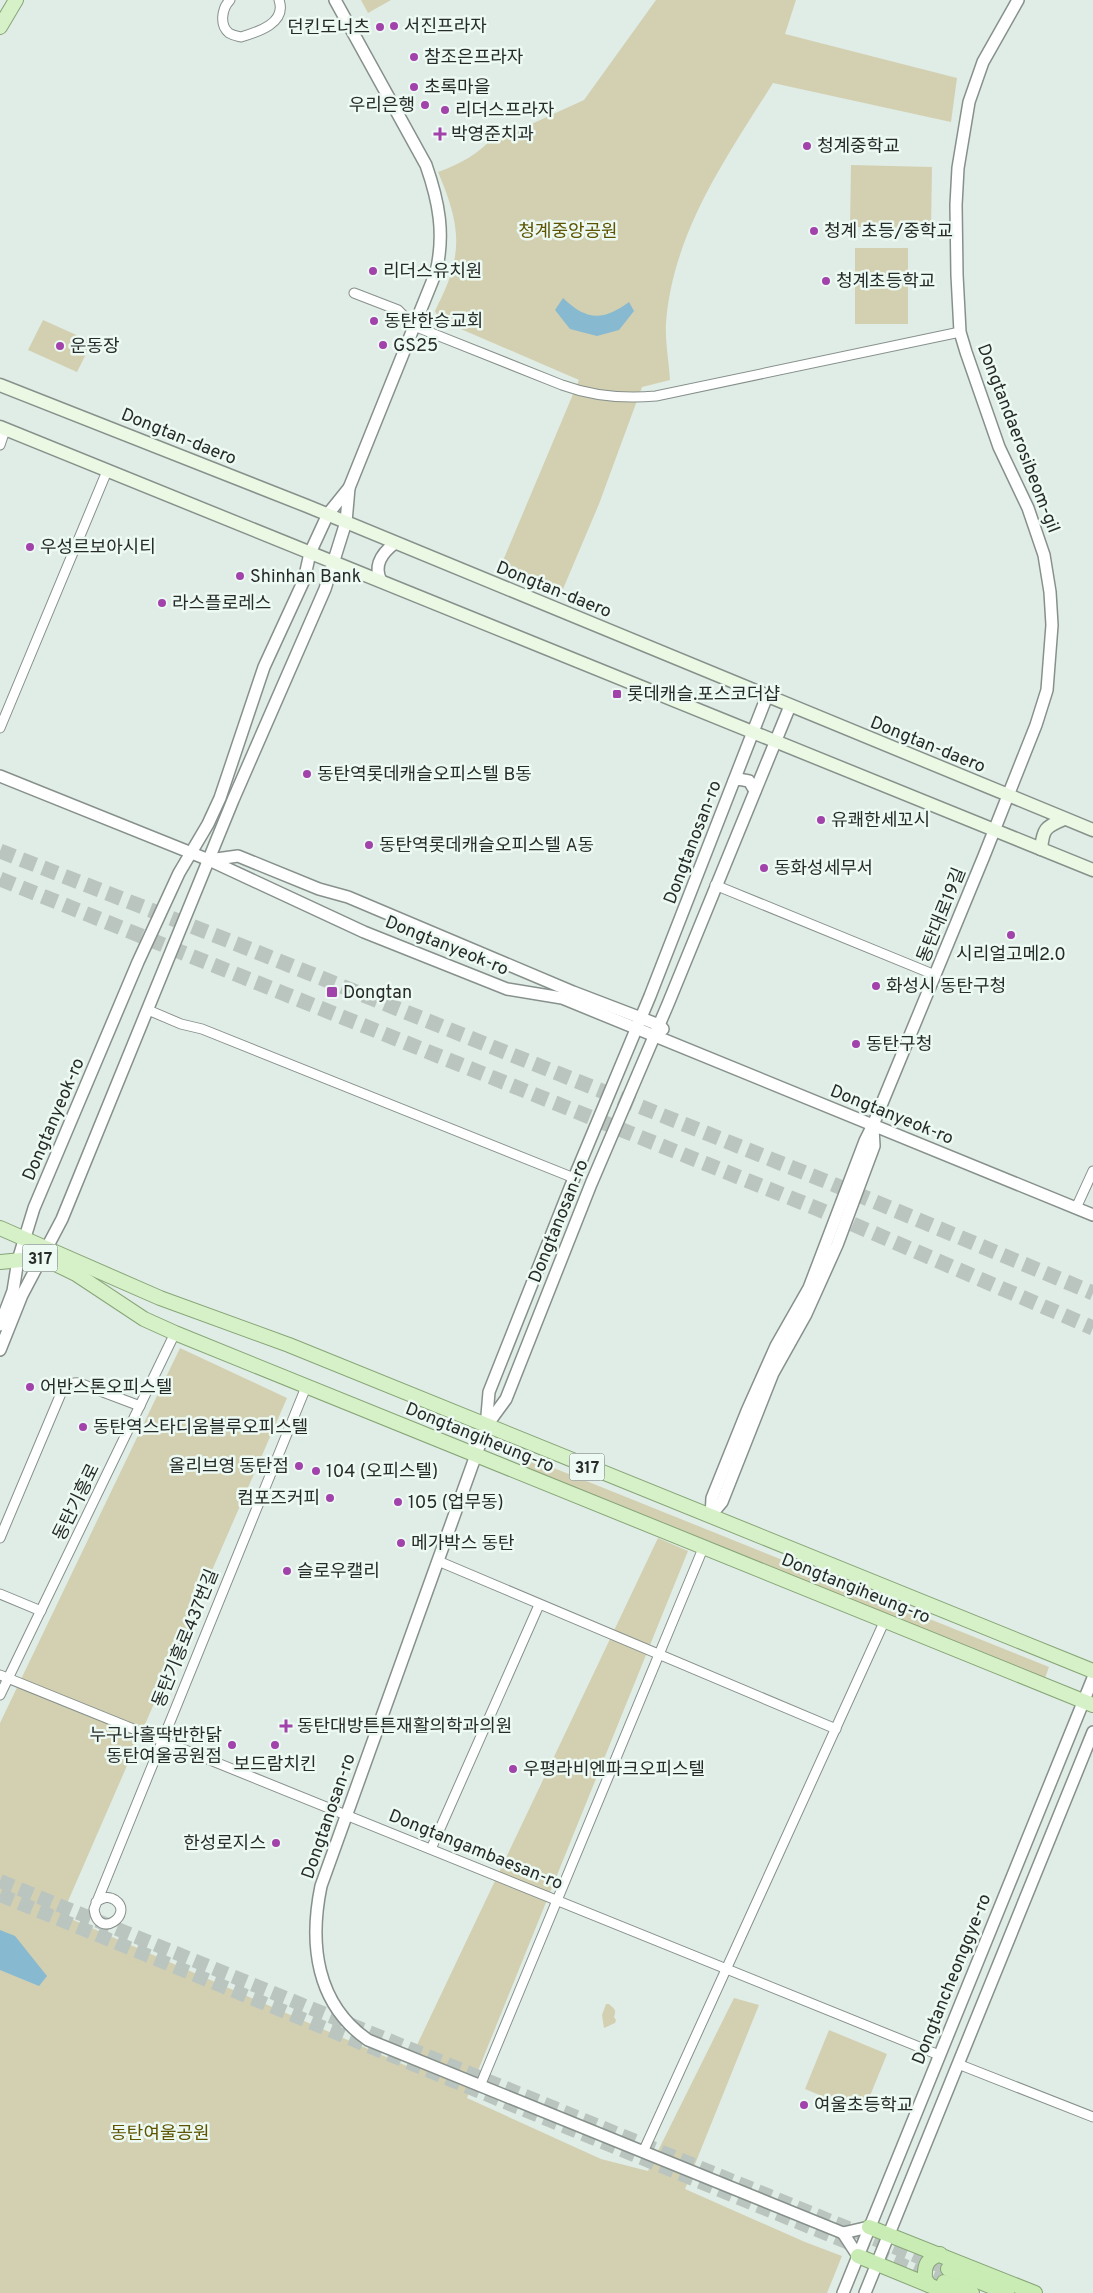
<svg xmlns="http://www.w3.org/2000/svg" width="1093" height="2293" font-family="Overpass,'Noto Sans KR',sans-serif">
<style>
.green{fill:#d3d0b1}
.water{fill:#87b9d1}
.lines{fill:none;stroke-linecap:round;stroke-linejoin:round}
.trunk-tunnel{stroke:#bbc5c0;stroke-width:14;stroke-dasharray:14 7;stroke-linecap:butt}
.motorway-tunnel{stroke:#bbc5c0;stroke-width:15;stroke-dasharray:15 8;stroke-linecap:butt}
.minor-casing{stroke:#87918c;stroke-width:11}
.tertiary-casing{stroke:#87918c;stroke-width:14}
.secondary-casing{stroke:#87918c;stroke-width:15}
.primary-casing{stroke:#87a577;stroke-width:16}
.trunk-casing{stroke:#87a577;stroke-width:16}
.minor{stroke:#fff;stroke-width:9}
.tertiary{stroke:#fff;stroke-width:11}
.secondary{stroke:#ebf8e3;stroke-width:12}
.primary{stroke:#d6f1c7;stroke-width:14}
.trunk{stroke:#c8ecb4;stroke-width:14}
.poi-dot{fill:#a242ab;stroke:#edf9f3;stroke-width:2}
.labels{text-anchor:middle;stroke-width:5;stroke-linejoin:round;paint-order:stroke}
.shield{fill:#edf9f3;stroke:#626966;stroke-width:1}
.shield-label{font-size:16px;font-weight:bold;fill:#272b29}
.poi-label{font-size:18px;fill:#272b29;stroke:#edf9f3;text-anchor:start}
.park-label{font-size:18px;fill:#5e5400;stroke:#edf9f3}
.street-label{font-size:18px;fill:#272b29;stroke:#edf9f3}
</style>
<rect width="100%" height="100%" fill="#e0ece6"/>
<!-- green -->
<g class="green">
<polygon points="361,0 391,0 368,13"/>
<path d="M656 0H796L785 34 957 78 951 122 773 83C726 158 673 232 666 323 665 342 669 362 670 380L642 387 599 504 563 589 502 563 579 380 440 320 435 311C443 294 453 275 455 256 460 227 449 198 438 172 460 164 479 154 495 135L505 136 584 100Z"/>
<polygon points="851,165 932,167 931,228 850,227"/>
<rect x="855" y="248" width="53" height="76"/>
<polygon points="43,320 92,342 77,372 28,350"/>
<polygon points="180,1348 287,1398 62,1915 407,2066 658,1538 688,1551 467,2098 601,2159 648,2171 734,1998 759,2005 685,2189 805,2242 842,2256 827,2293 0,2293 0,1723"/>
<polygon points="524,1456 1049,1667 1045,1678 519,1467"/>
<path d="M606 2004H609C614 2009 617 2009 614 2017L616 2020 615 2023 604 2028 602 2015Z"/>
<polygon points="829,2030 887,2054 863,2113 805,2089"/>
</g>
<!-- water -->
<g class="water">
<path d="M563 298C587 321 603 321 629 302L634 311 619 330 597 336 570 329 555 310Z"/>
<polygon points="0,1930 15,1936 47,1976 39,1986 0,1970"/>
</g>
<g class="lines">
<!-- trunk-tunnel -->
<g class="trunk-tunnel">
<polyline points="0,1881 948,2269"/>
<polyline points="0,1895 944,2282"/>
</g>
<!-- motorway-tunnel -->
<g class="motorway-tunnel">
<polyline points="0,851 227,940 835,1185 1093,1293"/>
<polyline points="0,879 818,1209 1093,1328"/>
</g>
<defs>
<g id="minor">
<path d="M230 0C222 8 219 25 229 33 232 35 237 36 241 37 258 32 287 23 279 0"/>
<path d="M354 293 398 310 414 326 562 385C592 396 623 399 656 396L960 332"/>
<polyline points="0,445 5,430"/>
<polyline points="0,728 107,471"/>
<polyline points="715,885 935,975"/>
<polyline points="148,1010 181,1024 202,1029 574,1178"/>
<polyline points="1076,1208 1093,1171"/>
<path d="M0 1538 62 1391C68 1385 71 1382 79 1383L140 1406"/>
<polyline points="438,1561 836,1729"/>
<polyline points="0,1594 41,1611"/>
<polyline points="0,1675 939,2055"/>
<polyline points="0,1695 175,1333"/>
<polyline points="431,1849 539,1605"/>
<path d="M96 1902C102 1898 108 1895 115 1900 135 1914 98 1941 94 1909L306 1387"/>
<polyline points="958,2064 1093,2117"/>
<polyline points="480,2086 704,1546"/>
<polyline points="643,2152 885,1620"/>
</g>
<g id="tertiary">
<path d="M381 581C373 565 382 553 395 543"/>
<path d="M767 696 650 996 574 1178 489 1392 486 1427 321 1886C309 1944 316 2004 368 2040L843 2233 869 2227"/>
<polyline points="0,776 209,860 364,932 507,989 562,998 1093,1215"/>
<polyline points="734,781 738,779 749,781 755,791"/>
<polyline points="209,860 238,856 319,889 348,897 573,992 641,1018 659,1025 663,1029"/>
<polyline points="0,1325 13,1291 18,1260 34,1208 138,962 179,873 208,824 220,798 264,667 304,580 310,553 328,514 349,488"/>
<path d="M0 1350 22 1295 62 1219 233 800 325 589 346 522 349 488 436 272C445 234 439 202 426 165L335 0"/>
<polyline points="487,1425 506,1399 591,1184 668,1004 790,706"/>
<polyline points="711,1515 722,1502 773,1373 806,1314 837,1245 874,1146 873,1127"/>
<polyline points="711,1516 712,1498 747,1411 776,1346 809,1288 865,1141 873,1125 984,856 1036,725 1047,690 1052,625 1050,592 1044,555 1028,508 999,447 966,352 960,332 957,275 956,205 958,168 969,102 983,62 1018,0"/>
<polyline points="843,2233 858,2256"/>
<polyline points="843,2293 1093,1678"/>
<polyline points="865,2293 1093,1732"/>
</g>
<g id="secondary">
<polyline points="0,385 307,506 1093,830"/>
<polyline points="0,427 1093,870"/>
<path d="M1041 849C1043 829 1045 827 1064 819"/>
</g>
<g id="primary">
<polyline points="0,27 16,0"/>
<polyline points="0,1228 160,1298 289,1345 1093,1671"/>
<polyline points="0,1262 43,1258 76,1274 144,1319 175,1333 1093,1705"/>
</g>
<g id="trunk">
<polyline points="869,2227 1035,2293"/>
<polyline points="858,2256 948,2293"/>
<polyline points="948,2269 1007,2293"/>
<polyline points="944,2282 972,2293"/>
<path d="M929 2285 925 2279C924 2265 927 2259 940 2254"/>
</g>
</defs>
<!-- minor casing -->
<use href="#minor" class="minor-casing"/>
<!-- tertiary casing -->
<use href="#tertiary" class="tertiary-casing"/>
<!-- secondary casing -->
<use href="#secondary" class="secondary-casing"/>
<!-- primary casing -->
<use href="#primary" class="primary-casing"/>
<!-- trunk casing -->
<use href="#trunk" class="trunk-casing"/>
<!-- minor -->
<use href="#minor" class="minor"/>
<!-- tertiary -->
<use href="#tertiary" class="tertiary"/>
<!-- secondary -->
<use href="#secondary" class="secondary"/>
<!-- primary -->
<use href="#primary" class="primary"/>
<!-- trunk -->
<use href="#trunk" class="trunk"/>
</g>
<!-- markers -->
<g class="poi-dot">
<circle cx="394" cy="26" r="5"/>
<circle cx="380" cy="27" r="5"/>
<circle cx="414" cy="57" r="5"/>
<circle cx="414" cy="87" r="5"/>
<circle cx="425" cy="105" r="5"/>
<circle cx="445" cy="110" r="5"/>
<path d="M437.5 126.5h5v5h5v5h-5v5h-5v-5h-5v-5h5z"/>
<circle cx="807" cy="146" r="5"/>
<circle cx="814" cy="231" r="5"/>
<circle cx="373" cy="271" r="5"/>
<circle cx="826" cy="281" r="5"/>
<circle cx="374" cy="321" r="5"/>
<circle cx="383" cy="345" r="5"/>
<circle cx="60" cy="346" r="5"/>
<circle cx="30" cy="547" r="5"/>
<circle cx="240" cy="576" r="5"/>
<circle cx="162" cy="603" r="5"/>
<rect x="612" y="689" width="10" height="10" rx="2.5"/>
<circle cx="307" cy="774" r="5"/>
<circle cx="821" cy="820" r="5"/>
<circle cx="369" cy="845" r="5"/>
<circle cx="764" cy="868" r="5"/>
<circle cx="1011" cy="935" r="5"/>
<circle cx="876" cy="986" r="5"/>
<rect x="326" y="986" width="12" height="12" rx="2.5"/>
<circle cx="856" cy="1044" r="5"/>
<circle cx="30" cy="1387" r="5"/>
<circle cx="83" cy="1427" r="5"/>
<circle cx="299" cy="1466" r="5"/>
<circle cx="316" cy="1471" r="5"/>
<circle cx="330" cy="1498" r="5"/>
<circle cx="398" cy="1502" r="5"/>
<circle cx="401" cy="1543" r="5"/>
<circle cx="287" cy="1571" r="5"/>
<path d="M283.5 1718.5h5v5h5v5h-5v5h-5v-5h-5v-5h5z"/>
<circle cx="232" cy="1745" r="5"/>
<circle cx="275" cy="1745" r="5"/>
<circle cx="513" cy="1769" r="5"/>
<circle cx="276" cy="1843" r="5"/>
<circle cx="804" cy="2105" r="5"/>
</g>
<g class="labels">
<!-- shield labels -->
<g class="shield">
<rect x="22.5" y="1244.5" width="35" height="27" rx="4"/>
<rect x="569.5" y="1453.5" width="35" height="27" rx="4"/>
</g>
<g class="shield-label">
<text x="40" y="1264">317</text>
<text x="587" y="1473">317</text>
</g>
<!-- poi labels -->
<g class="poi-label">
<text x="404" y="32">서진프라자</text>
<text x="370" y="33" text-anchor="end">던킨도너츠</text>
<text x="424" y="63">참조은프라자</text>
<text x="424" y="93">초록마을</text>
<text x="415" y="111" text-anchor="end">우리은행</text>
<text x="455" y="116">리더스프라자</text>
<text x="451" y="140">박영준치과</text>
<text x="817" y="152">청계중학교</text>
<text x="824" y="237">청계 초등/중학교</text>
<text x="383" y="277">리더스유치원</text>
<text x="836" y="287">청계초등학교</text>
<text x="384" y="327">동탄한승교회</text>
<text x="393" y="351">GS25</text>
<text x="70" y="352">운동장</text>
<text x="40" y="553">우성르보아시티</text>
<text x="250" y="582">Shinhan Bank</text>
<text x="172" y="609">라스플로레스</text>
<text x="627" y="700">롯데캐슬.포스코더샵</text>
<text x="317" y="780">동탄역롯데캐슬오피스텔 B동</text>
<text x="831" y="826">유쾌한세꼬시</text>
<text x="379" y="851">동탄역롯데캐슬오피스텔 A동</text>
<text x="774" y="874">동화성세무서</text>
<text x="1011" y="960" text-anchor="middle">시리얼고메2.0</text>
<text x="886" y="992">화성시 동탄구청</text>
<text x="343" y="998">Dongtan</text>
<text x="866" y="1050">동탄구청</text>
<text x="40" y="1393">어반스톤오피스텔</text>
<text x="93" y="1433">동탄역스타디움블루오피스텔</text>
<text x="289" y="1472" text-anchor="end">올리브영 동탄점</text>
<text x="326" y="1477">104 (오피스텔)</text>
<text x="320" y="1504" text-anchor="end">컴포즈커피</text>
<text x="408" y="1508">105 (업무동)</text>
<text x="411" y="1549">메가박스 동탄</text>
<text x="297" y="1577">슬로우캘리</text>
<text x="297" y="1732">동탄대방튼튼재활의학과의원</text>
<text x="222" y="1741" text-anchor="end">누구나홀딱반한닭<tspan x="222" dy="21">동탄여울공원점</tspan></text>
<text x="275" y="1770" text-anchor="middle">보드람치킨</text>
<text x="523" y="1775">우평라비엔파크오피스텔</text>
<text x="266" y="1849" text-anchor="end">한성로지스</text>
<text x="814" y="2111">여울초등학교</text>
</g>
<!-- park labels -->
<g class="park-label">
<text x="568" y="237">청계중앙공원</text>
<text x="160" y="2139">동탄여울공원</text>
</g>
<!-- street labels -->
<g class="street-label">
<text transform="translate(179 436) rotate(22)" y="6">Dongtan-daero</text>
<text transform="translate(1019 438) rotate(69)" y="6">Dongtandaerosibeom-gil</text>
<text transform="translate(554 589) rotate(22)" y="6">Dongtan-daero</text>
<text transform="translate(928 744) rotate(22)" y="6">Dongtan-daero</text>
<text transform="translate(692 842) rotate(-69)" y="6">Dongtanosan-ro</text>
<text transform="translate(941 915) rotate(-68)" y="6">동탄대로19길</text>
<text transform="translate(447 945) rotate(22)" y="6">Dongtanyeok-ro</text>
<text transform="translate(892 1114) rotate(22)" y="6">Dongtanyeok-ro</text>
<text transform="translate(53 1119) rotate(-67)" y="6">Dongtanyeok-ro</text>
<text transform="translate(558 1221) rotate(-68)" y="6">Dongtanosan-ro</text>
<text transform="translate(480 1437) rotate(22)" y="6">Dongtangiheung-ro</text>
<text transform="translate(76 1502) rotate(-64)" y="6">동탄기흥로</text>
<text transform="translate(856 1588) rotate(22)" y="6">Dongtangiheung-ro</text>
<text transform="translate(185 1638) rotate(-68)" y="6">동탄기흥로437번길</text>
<text transform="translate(328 1816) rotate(-71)" y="6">Dongtanosan-ro</text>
<text transform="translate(476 1849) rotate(22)" y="6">Dongtangambaesan-ro</text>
<text transform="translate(951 1979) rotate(-68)" y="6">Dongtancheonggye-ro</text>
</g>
</g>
</svg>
